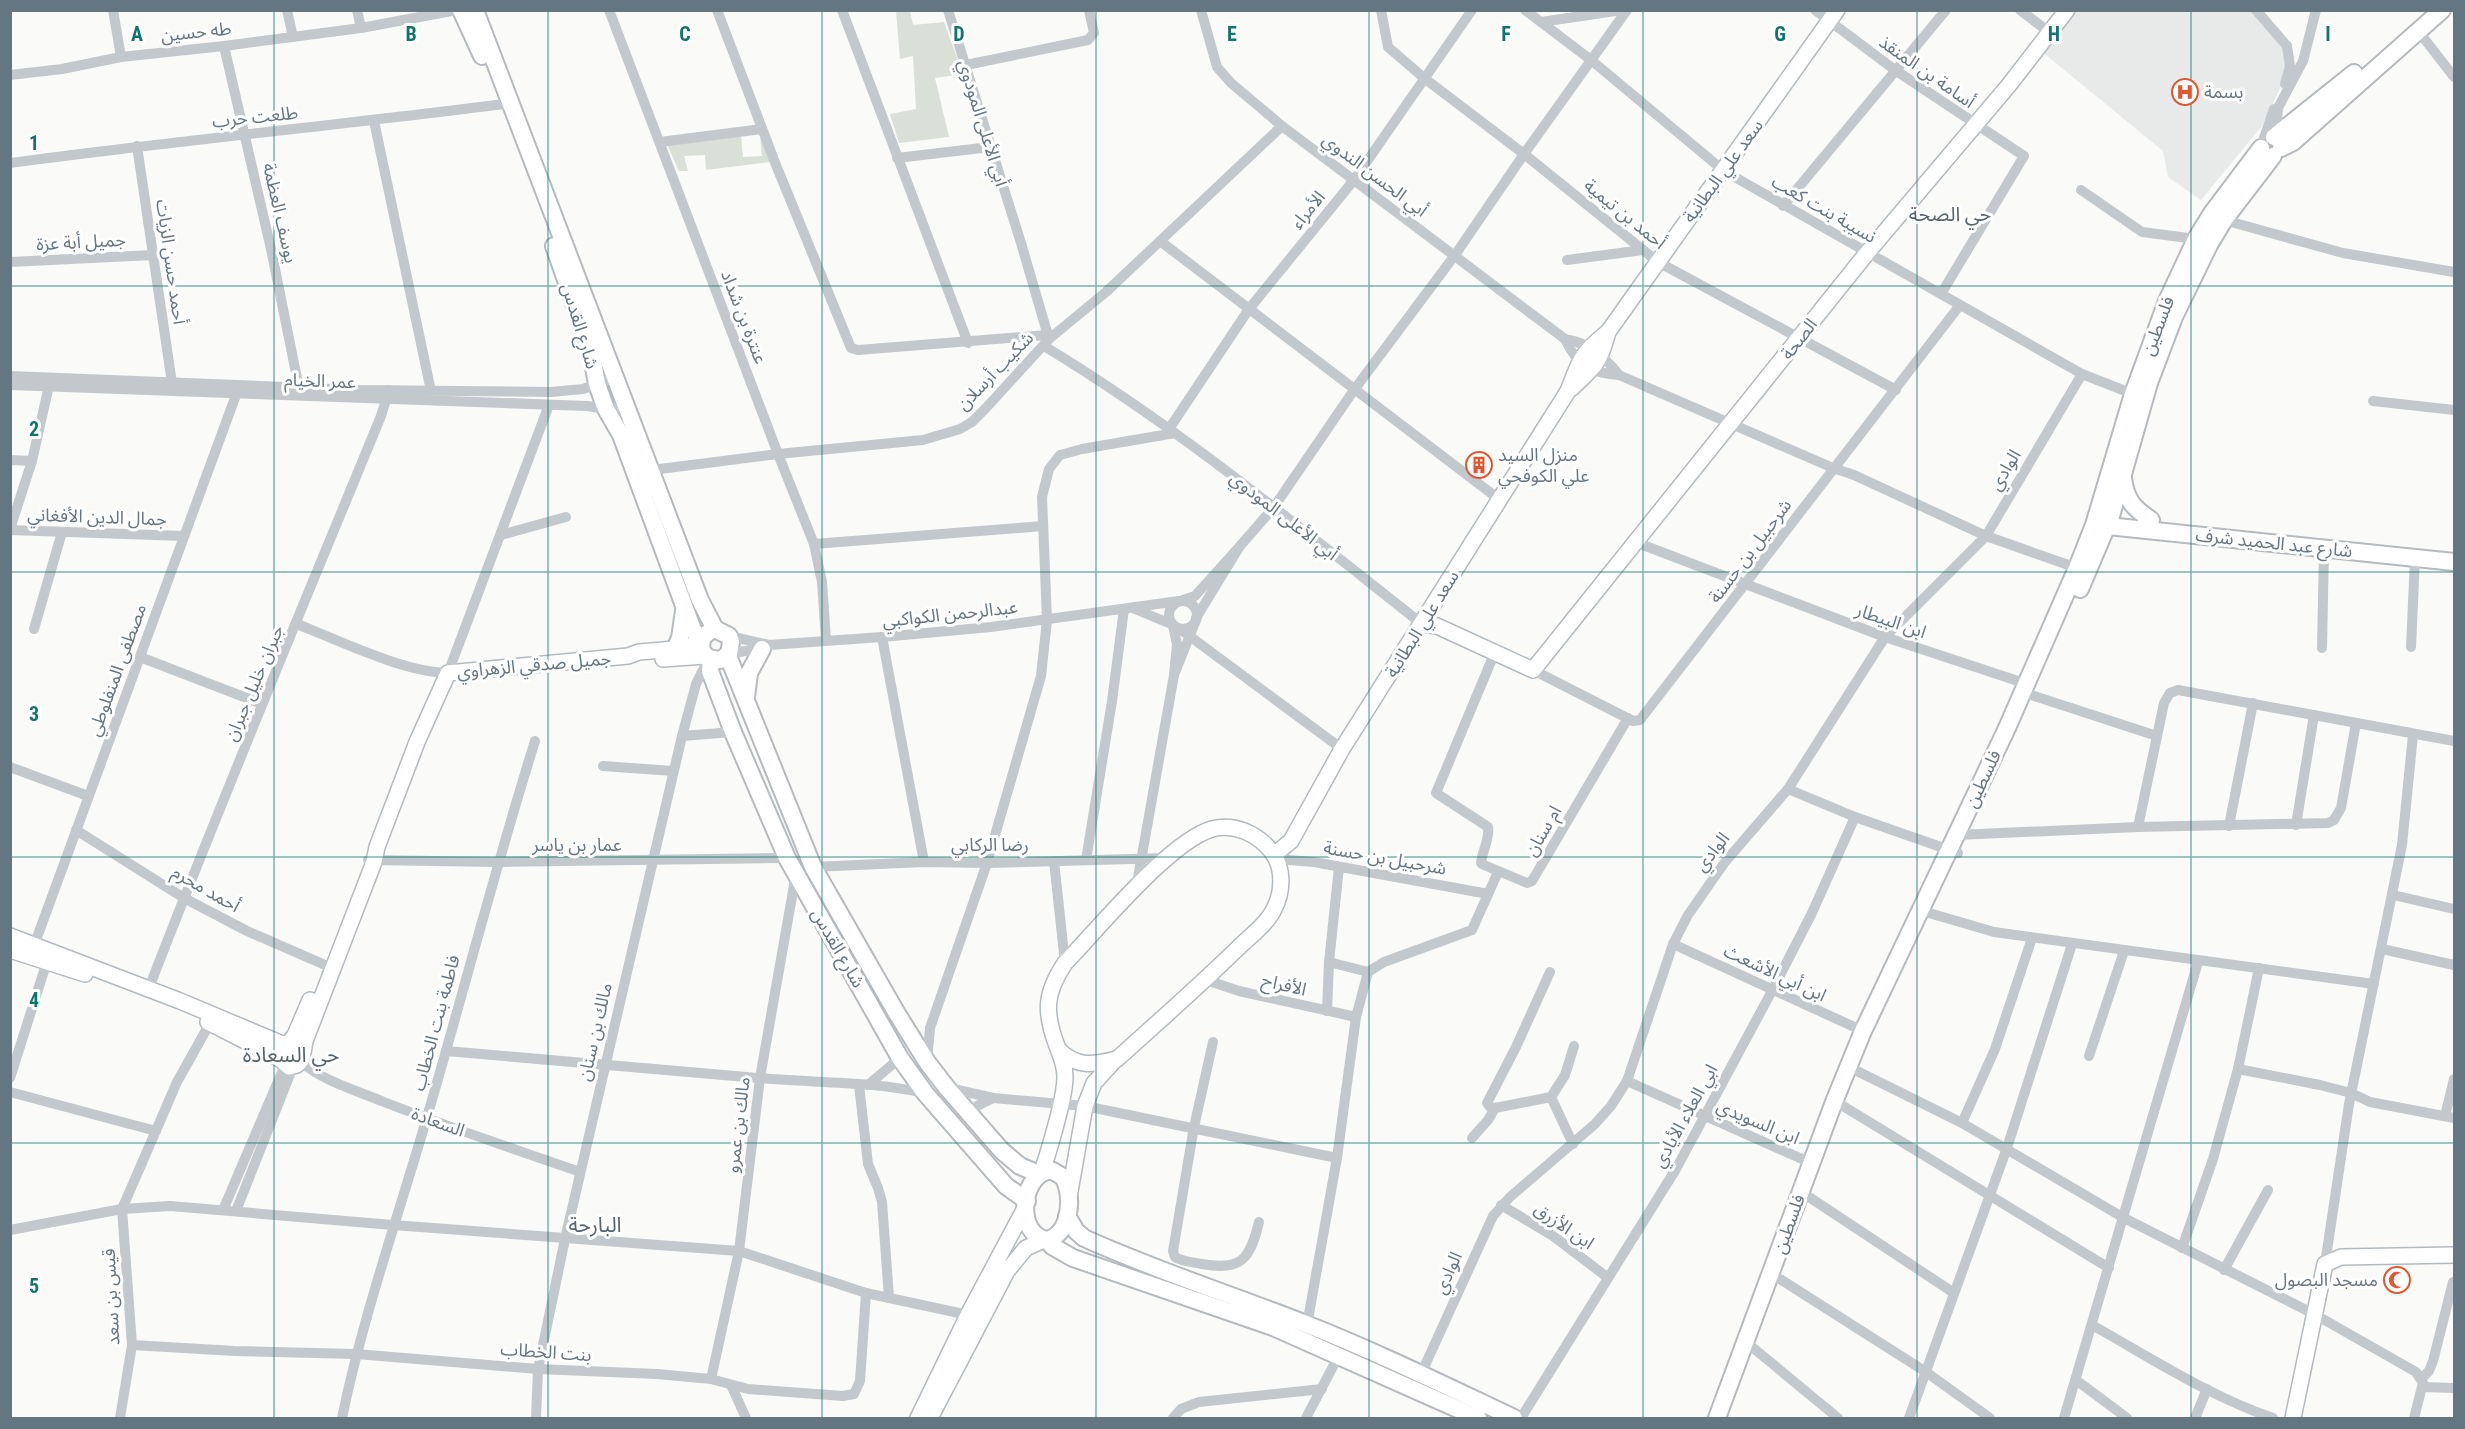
<svg xmlns="http://www.w3.org/2000/svg" width="2465" height="1429" font-family="'Roboto Condensed','Noto Sans Arabic',sans-serif">
<style>
.built{fill:#e8e9e9}
.green{fill:#dadfd7}
.lines{fill:none;stroke-linecap:round;stroke-linejoin:round}
.secondary-casing{stroke:#b3babf;stroke-width:18}
.primary-casing{stroke:#b5babe;stroke-width:20}
.street{stroke:#c3c8cc;stroke-width:10}
.secondary{stroke:#fff;stroke-width:15}
.primary{stroke:#fff;stroke-width:16}
.grid{fill:none;stroke:#0f766e;stroke-width:1.5;stroke-opacity:0.55}
.labels{text-anchor:middle;stroke-width:6;stroke-linejoin:round;paint-order:stroke}
.street-label{font-size:18px;fill:#657683;stroke:#fff}
.poi-label{font-size:18px;fill:#657683;stroke:#fff;text-anchor:start}
.neighbourhood-label{font-size:20px;fill:#57646e;stroke:#fff}
.quarter-label{font-size:21px;fill:#57646e;stroke:#fff}
.grid-label{font-size:20px;text-anchor:middle;font-weight:bold;fill:#0f766e;stroke:#fff;stroke-width:6;stroke-linejoin:round;paint-order:stroke}
</style>
<rect width="100%" height="100%" fill="#fafaf8"/>
<!-- built -->
<polygon class="built" points="2251,10 2295,57 2262,126 2201,200 2168,177 2163,151 2035,46 2065,11"/>
<!-- green -->
<g class="green">
<polygon points="896,11 910,11 913,25 944,22 963,74 935,78 949,137 899,143 890,114 916,109 913,56 900,59"/>
<polygon points="741,136 743,157 762,156 760,136 771,162 706,170 705,155 684,156 688,171 679,171 667,144"/>
</g>
<g class="lines">
<defs>
<g id="secondary">
<path d="M1572 388C1595 366 1600 363 1608 332"/>
<polyline points="1422,624 1437,626 1533,670 1867,253 2009,85 2067,10"/>
<polyline points="663,659 705,656"/>
<path d="M1274 855 1291 841 1342 749 1568 391C1580 360 1581 353 1608 332L1837 10"/>
<polyline points="10,936 180,1001 285,1045"/>
<polyline points="10,950 85,974"/>
<polyline points="208,1022 280,1059"/>
<polyline points="288,1044 295,1035 310,1000"/>
<polyline points="303,1052 296,1044 288,1044 280,1051 280,1059 289,1067 297,1065 302,1059 305,1041 374,862 377,847 417,742 448,673 628,656 639,652 675,649 701,643"/>
<path d="M1042 1172C1049 1150 1065 1099 1065 1077 1065 1064 1061 1057 1057 1046 1044 1012 1045 993 1065 963 1098 929 1170 841 1212 829 1235 823 1258 834 1272 852 1284 868 1283 892 1274 909 1267 924 1250 936 1237 949 1198 987 1157 1023 1117 1059 1092 1065 1077 1068 1058 1049"/>
<polyline points="1069,1197 1085,1106 1094,1083 1116,1059"/>
<polyline points="918,1418 969,1313 1025,1208"/>
<polyline points="930,1418 1007,1271 1026,1248 1044,1240"/>
<polyline points="2293,1418 2325,1264 2341,1257 2454,1255"/>
</g>
<g id="primary">
<polyline points="461,10 482,56"/>
<polyline points="475,10 700,600 715,629 729,636 731,642 729,654 720,660 708,658 701,650 702,638 710,631 715,629"/>
<polyline points="2274,137 2354,73"/>
<polyline points="2281,148 2293,142 2442,10"/>
<polyline points="554,246 591,351 597,384 606,409 621,435 693,630 701,640"/>
<path d="M2123 478C2126 500 2133 508 2151 520"/>
<polyline points="2098,525 2454,562"/>
<polyline points="2080,589 2111,516 2149,383 2174,317 2209,245 2224,220 2273,156"/>
<polyline points="675,649 680,638 684,611"/>
<polyline points="728,656 813,867 896,1012 927,1062 947,1088 1002,1151 1020,1166 1039,1174"/>
<polyline points="711,660 710,671 733,732 787,858 900,1058 925,1093 1006,1186 1027,1201"/>
<polyline points="746,697 749,673 762,649"/>
<path d="M1047 1171H1053L1063 1177C1074 1195 1071 1234 1047 1240 1015 1234 1021 1178 1047 1171Z"/>
<path d="M1067 1216 1076 1231 1084 1238C1157 1271 1232 1295 1306 1324 1377 1352 1446 1386 1514 1418"/>
<polyline points="1047,1240 1052,1246 1073,1258 1273,1327 1478,1418"/>
<polyline points="1717,1418 1834,1102 1863,1031 2007,728 2077,568 2094,525 2133,394 2167,301 2196,239 2212,213 2261,148"/>
</g>
</defs>
<!-- secondary casing -->
<use href="#secondary" class="secondary-casing"/>
<!-- primary casing -->
<use href="#primary" class="primary-casing"/>
<!-- street -->
<g class="street">
<polyline points="113,10 121,57"/>
<polyline points="287,10 293,37"/>
<polyline points="357,10 361,28"/>
<polyline points="609,10 778,454 814,544 822,582 826,640"/>
<polyline points="717,10 776,165 851,348 858,350 1047,335"/>
<polyline points="842,10 968,343"/>
<polyline points="948,10 1021,243 1049,339"/>
<path d="M1201 10 1217 67 1231 83 1282 126 1565 339C1577 365 1590 373 1619 375L1833 468 1854 475 1986 536 2077 568"/>
<polyline points="1381,10 1388,47 1424,78 1524,154 1658,262 1896,390"/>
<polyline points="1525,10 1591,60 1724,171 2082,374 2133,394"/>
<polyline points="1815,10 1895,70 2024,156 1941,294"/>
<polyline points="2020,10 2049,32"/>
<polyline points="2256,10 2287,46"/>
<polyline points="1541,22 1622,10"/>
<polyline points="2419,32 2454,77"/>
<polyline points="224,46 271,249 299,388"/>
<polyline points="966,65 1088,40 1094,33 1089,10"/>
<polyline points="10,75 62,69 121,57 224,46 361,28 457,10"/>
<polyline points="2285,84 2290,66 2287,46"/>
<polyline points="374,121 431,391"/>
<polyline points="2285,129 2277,120 2278,108 2303,61 2316,10"/>
<polyline points="2263,141 2274,109"/>
<polyline points="660,142 762,129"/>
<polyline points="137,146 172,383"/>
<polyline points="897,158 990,147"/>
<path d="M10 163C175 141 339 125 504 104"/>
<polyline points="2081,190 2142,232 2196,239"/>
<polyline points="1783,206 1946,10"/>
<polyline points="2224,220 2343,253 2454,272"/>
<polyline points="1160,241 1500,500"/>
<polyline points="1567,260 1643,250"/>
<polyline points="10,262 153,255"/>
<path d="M1565 339C1589 343 1604 356 1619 375"/>
<path d="M1044 346C1178 427 1299 527 1422 624"/>
<polyline points="10,376 359,390 551,392 583,389 615,377"/>
<polyline points="10,385 587,406 606,409 627,406"/>
<polyline points="2373,401 2454,410"/>
<polyline points="1169,429 1249,309 1354,180 1472,10"/>
<polyline points="10,460 32,461"/>
<polyline points="652,470 778,454 923,440 960,429 972,422 986,408 1049,339 1106,292 1282,126"/>
<polyline points="10,529 32,461 50,381"/>
<polyline points="10,530 183,536"/>
<polyline points="501,535 566,517"/>
<polyline points="1635,542 1885,637 2027,684"/>
<polyline points="814,544 1043,526"/>
<polyline points="1240,546 1274,507 1354,390 1455,255 1524,154 1627,10"/>
<polyline points="1183,600 1195,596 1240,546 1196,618"/>
<circle cx="1183" cy="615" r="14"/>
<polyline points="1135,609 1171,624"/>
<path d="M297 624C340 641 403 672 448 673L549 405"/>
<polyline points="1173,626 1177,644 1174,675 1196,620"/>
<polyline points="34,629 62,532"/>
<polyline points="1180,629 1342,749"/>
<polyline points="729,636 769,645 882,637 991,627 1179,601"/>
<polyline points="882,637 924,862"/>
<polyline points="2411,647 2415,558"/>
<polyline points="2322,648 2324,548"/>
<path d="M1495 652 1436 793 1488 827C1490 839 1482 851 1481 863L1484 865 1527 883 1532 881 1628 718"/>
<polyline points="729,654 766,647"/>
<polyline points="140,657 262,704"/>
<polyline points="1533,670 1633,721 1640,720 1960,305"/>
<polyline points="2031,695 2157,736"/>
<polyline points="682,736 733,732"/>
<polyline points="603,766 673,771"/>
<polyline points="10,767 88,796"/>
<polyline points="1788,789 1855,817 1958,853"/>
<polyline points="2296,825 2314,715"/>
<polyline points="2229,826 2253,703"/>
<polyline points="2138,827 2328,823 2334,820 2341,808 2356,723"/>
<polyline points="76,830 184,898 247,931 325,965"/>
<polyline points="1957,835 2138,827 2164,703 2170,693 2178,690 2454,741"/>
<polyline points="1275,859 1314,862 1488,894"/>
<polyline points="368,860 498,862 787,858"/>
<polyline points="1086,860 1112,701 1124,609"/>
<polyline points="1054,861 1065,963"/>
<polyline points="813,867 924,862 987,863 1166,858"/>
<polyline points="1136,889 1174,675"/>
<polyline points="2393,895 2454,909"/>
<polyline points="1929,913 1994,932 2374,984"/>
<polyline points="1673,944 1863,1031"/>
<polyline points="2382,949 2454,965"/>
<polyline points="32,951 236,395"/>
<polyline points="1329,962 1368,972"/>
<polyline points="2259,968 2238,1069 2320,1085 2351,1093 2370,1102 2454,1118"/>
<polyline points="1206,980 1239,991 1356,1017"/>
<path d="M149 988C223 796 303 606 381 416L389 390"/>
<polyline points="1327,1011 1329,962 1339,867"/>
<path d="M1213 1042 1194 1127 1173 1251 1175 1257C1183 1262 1193 1262 1202 1264 1242 1271 1250 1259 1259 1222"/>
<path d="M446 1051C550 1060 654 1069 758 1078 814 1083 870 1081 925 1093"/>
<polyline points="2089,1056 2124,951"/>
<path d="M301 1062C325 1082 355 1090 384 1102 448 1127 514 1149 580 1172"/>
<polyline points="927,1062 930,1028 987,863 1041,676 1047,620 1042,497 1049,469 1060,455 1082,449 1175,433"/>
<polyline points="1857,1071 1962,1123 2124,1218 2314,1314 2416,1372 2423,1383 2414,1418"/>
<polyline points="10,1078 49,955"/>
<polyline points="1627,1081 1811,1163"/>
<polyline points="859,1085 868,1164 878,1188 882,1202 889,1298"/>
<polyline points="868,1085 900,1058"/>
<polyline points="949,1088 993,1098 977,1106 970,1115"/>
<polyline points="10,1092 156,1131"/>
<polyline points="993,1098 1085,1106 1337,1158"/>
<polyline points="1843,1106 2109,1268"/>
<polyline points="1495,1108 1490,1107 1487,1103 1516,1047 1550,972"/>
<polyline points="2445,1116 2454,1079"/>
<polyline points="1962,1123 1995,1049 2032,938"/>
<polyline points="1472,1138 1488,1120 1495,1108 1551,1097"/>
<polyline points="1573,1144 1551,1097 1565,1075 1574,1046"/>
<polyline points="1809,1197 1954,1293"/>
<polyline points="1501,1205 1553,1236 1607,1277"/>
<polyline points="223,1210 285,1065"/>
<polyline points="236,1211 293,1067"/>
<polyline points="10,1230 122,1209 170,1206 393,1225 739,1251 866,1293 973,1316"/>
<polyline points="2182,1248 2213,1159 2238,1069"/>
<polyline points="2325,1264 2349,1104 2402,845 2413,735"/>
<polyline points="2224,1270 2268,1190"/>
<polyline points="1780,1279 1926,1372 1990,1418"/>
<polyline points="1307,1325 1337,1158 1356,1017 1368,972 1384,962 1472,930 1498,872"/>
<path d="M2092 1325C2151 1358 2209 1396 2273 1418"/>
<polyline points="1746,1342 1838,1418"/>
<polyline points="132,1345 235,1351 356,1354 538,1369 657,1374 711,1379 748,1389 843,1396 854,1394 860,1381 866,1293"/>
<polyline points="1421,1374 1493,1216 1510,1197 1595,1124 1611,1106 1627,1081 1673,944 1688,915 1725,862 1788,789 1885,637 1986,536 2082,374"/>
<polyline points="2422,1378 2429,1371 2433,1361 2453,1282"/>
<polyline points="711,1379 739,1251 760,1078 796,874"/>
<polyline points="2076,1380 2127,1418"/>
<polyline points="731,1385 746,1418"/>
<polyline points="2423,1387 2454,1388"/>
<polyline points="120,1418 132,1345 122,1209 177,1082 210,1023"/>
<path d="M342 1418C363 1316 398 1217 427 1117 464 991 496 865 535 741"/>
<polyline points="536,1418 538,1369 565,1239 682,736 696,684 708,660"/>
<polyline points="1173,1418 1181,1409 1199,1402 1322,1389"/>
<polyline points="1306,1418 1339,1355"/>
<polyline points="1521,1418 1676,1169 1773,989 1811,915 1855,817"/>
<polyline points="1909,1418 2007,1148 2072,944"/>
<polyline points="2064,1418 2198,962"/>
<polyline points="2195,1418 2207,1389"/>
</g>
<!-- secondary -->
<use href="#secondary" class="secondary"/>
<!-- primary -->
<use href="#primary" class="primary"/>
</g>
<!-- grid -->
<path class="grid" d="M274 10V1418M548 10V1418M822 10V1418M1096 10V1418M1369 10V1418M1643 10V1418M1917 10V1418M2191 10V1418M10 286H2454M10 572H2454M10 857H2454M10 1143H2454"/>
<!-- icons -->
<defs>
<symbol id="hospital-ring" viewBox="-11 -11 22 22"><circle r="9.5" fill="#fff" stroke="#e4572e" stroke-width="1.5"/><path d="M-5-5h3v3.5h4V-5h3V5h-3V1.5h-4V5h-3Z" fill="#e4572e"/></symbol>
<symbol id="building-ring" viewBox="-11 -11 22 22"><circle r="9.5" fill="#fff" stroke="#e4572e" stroke-width="1.5"/><path d="M-4-6H4V6H1V3H-1V6H-4ZM-2.5-4.3h1.7v1.8h-1.7ZM.8-4.3h1.7v1.8H.8ZM-2.5-1h1.7V.8h-1.7ZM.8-1h1.7V.8H.8Z" fill="#e4572e"/></symbol>
<symbol id="mosque-ring" viewBox="-11 -11 22 22"><circle r="9.5" fill="#fff" stroke="#e4572e" stroke-width="1.5"/><path d="M3.5-4.9A6 6 0 1 0 3.5 4.9A5 5 0 1 1 3.5-4.9Z" fill="#e4572e"/></symbol>
</defs>
<g fill-rule="evenodd">
<use href="#hospital-ring" x="2170" y="77" width="30" height="30"/>
<use href="#building-ring" x="1464" y="450" width="30" height="30"/>
<use href="#mosque-ring" x="2382" y="1265" width="30" height="30"/>
</g>
<g class="labels">
<!-- street labels -->
<g class="street-label">
<text transform="translate(196 32) rotate(-6)" y="6">طه حسين</text>
<text transform="translate(1927 72) rotate(35)" y="6">أسامة بن المنقذ</text>
<text transform="translate(255 117) rotate(-6)" y="6">طلعت حرب</text>
<text transform="translate(983 123) rotate(73)" y="6">أبي الأعلى المودوي</text>
<text transform="translate(1723 171) rotate(-54)" y="6">سعد علي البطانية</text>
<text transform="translate(1375 175) rotate(37)" y="6">أبي الحسن الندوي</text>
<text transform="translate(1824 209) rotate(30)" y="6">نسيبة بنت كعب</text>
<text transform="translate(1308 210) rotate(-51)" y="6">الأمراء</text>
<text transform="translate(280 213) rotate(77)" y="6">يوسف العظمة</text>
<text transform="translate(1625 214) rotate(39)" y="6">أحمد بن تيمية</text>
<text transform="translate(81 242) rotate(-3)" y="6">جميل أبة عزة</text>
<text transform="translate(171 262) rotate(82)" y="6">أحمد حسن الزيات</text>
<text transform="translate(744 317) rotate(69)" y="6">عنترة بن شداد</text>
<text transform="translate(580 326) rotate(73)" y="6">شارع القدس</text>
<text transform="translate(2158 326) rotate(-69)" y="6">فلسطين</text>
<text transform="translate(1799 339) rotate(-52)" y="6">الصحة</text>
<text transform="translate(995 371) rotate(-46)" y="6">شكيب أرسلان</text>
<text transform="translate(320 381) rotate(2)" y="6">عمر الخيام</text>
<text transform="translate(2005 470) rotate(-59)" y="6">الوادي</text>
<text transform="translate(1284 516) rotate(38)" y="6">أبي الأعلى المودوي</text>
<text transform="translate(97 517) rotate(2)" y="6">جمال الدين الأفغاني</text>
<text transform="translate(2274 543) rotate(6)" y="6">شارع عبد الحميد شرف</text>
<text transform="translate(1750 551) rotate(-53)" y="6">شرحبيل بن حسنة</text>
<text transform="translate(950 614) rotate(-6)" y="6">عبدالرحمن الكواكبي</text>
<text transform="translate(1891 621) rotate(19)" y="6">ابن البيطار</text>
<text transform="translate(1422 624) rotate(-58)" y="6">سعد علي البطانية</text>
<text transform="translate(534 665) rotate(-5)" y="6">جميل صدقي الزهراوي</text>
<text transform="translate(117 670) rotate(-70)" y="6">مصطفى المنفلوطي</text>
<text transform="translate(254 683) rotate(-67)" y="6">جبران خليل جبران</text>
<text transform="translate(1983 779) rotate(-65)" y="6">فلسطين</text>
<text transform="translate(1543 831) rotate(-60)" y="6">ام سنان</text>
<text x="577" y="851">عمار بن ياسر</text>
<text x="990" y="851">رضا الركابي</text>
<text transform="translate(1712 852) rotate(-52)" y="6">الوادي</text>
<text transform="translate(1385 858) rotate(10)" y="6">شرحبيل بن حسنة</text>
<text transform="translate(206 889) rotate(30)" y="6">أحمد محرم</text>
<text transform="translate(838 948) rotate(60)" y="6">شارع القدس</text>
<text transform="translate(1775 973) rotate(25)" y="6">ابن أبي الأشعث</text>
<text transform="translate(1284 985) rotate(13)" y="6">الأفراح</text>
<text transform="translate(436 1023) rotate(-75)" y="6">فاطمة بنت الخطاب</text>
<text transform="translate(595 1032) rotate(-77)" y="6">مالك بن سنان</text>
<text transform="translate(1685 1116) rotate(-61)" y="6">ابي العلاء الأيادي</text>
<text transform="translate(438 1122) rotate(20)" y="6">السعادة</text>
<text transform="translate(1758 1122) rotate(23)" y="6">ابن السويدي</text>
<text transform="translate(738 1125) rotate(-83)" y="6">مالك بن عمرو</text>
<text transform="translate(1789 1224) rotate(-70)" y="6">فلسطين</text>
<text transform="translate(1564 1226) rotate(34)" y="6">ابن الأزرق</text>
<text transform="translate(1448 1273) rotate(-66)" y="6">الوادي</text>
<text transform="translate(111 1297) rotate(-93)" y="6">قيس بن سعد</text>
<text transform="translate(546 1352) rotate(4)" y="6">بنت الخطاب</text>
</g>
<!-- poi labels -->
<g class="poi-label">
<text x="2204" y="98">بسمة</text>
<text x="1498" y="461">منزل السيد<tspan x="1498" dy="21">علي الكوفحي</tspan></text>
<text x="2378" y="1286" text-anchor="end">مسجد البصول</text>
</g>
<!-- neighbourhood labels -->
<g class="neighbourhood-label">
<text x="1950" y="221">حي الصحة</text>
</g>
<!-- quarter labels -->
<g class="quarter-label">
<text x="291" y="1062">حي السعادة</text>
<text x="595" y="1232">البارحة</text>
</g>
</g>
<g class="grid-label">
<text x="137" y="41">A</text>
<text x="411" y="41">B</text>
<text x="685" y="41">C</text>
<text x="959" y="41">D</text>
<text x="1232" y="41">E</text>
<text x="1506" y="41">F</text>
<text x="1780" y="41">G</text>
<text x="2054" y="41">H</text>
<text x="2328" y="41">I</text>
<text x="34" y="150">1</text>
<text x="34" y="436">2</text>
<text x="34" y="721">3</text>
<text x="34" y="1007">4</text>
<text x="34" y="1293">5</text>
</g>
<!-- border -->
<rect width="2465" height="1429" fill="none" stroke="#657683" stroke-width="24"/>
</svg>
